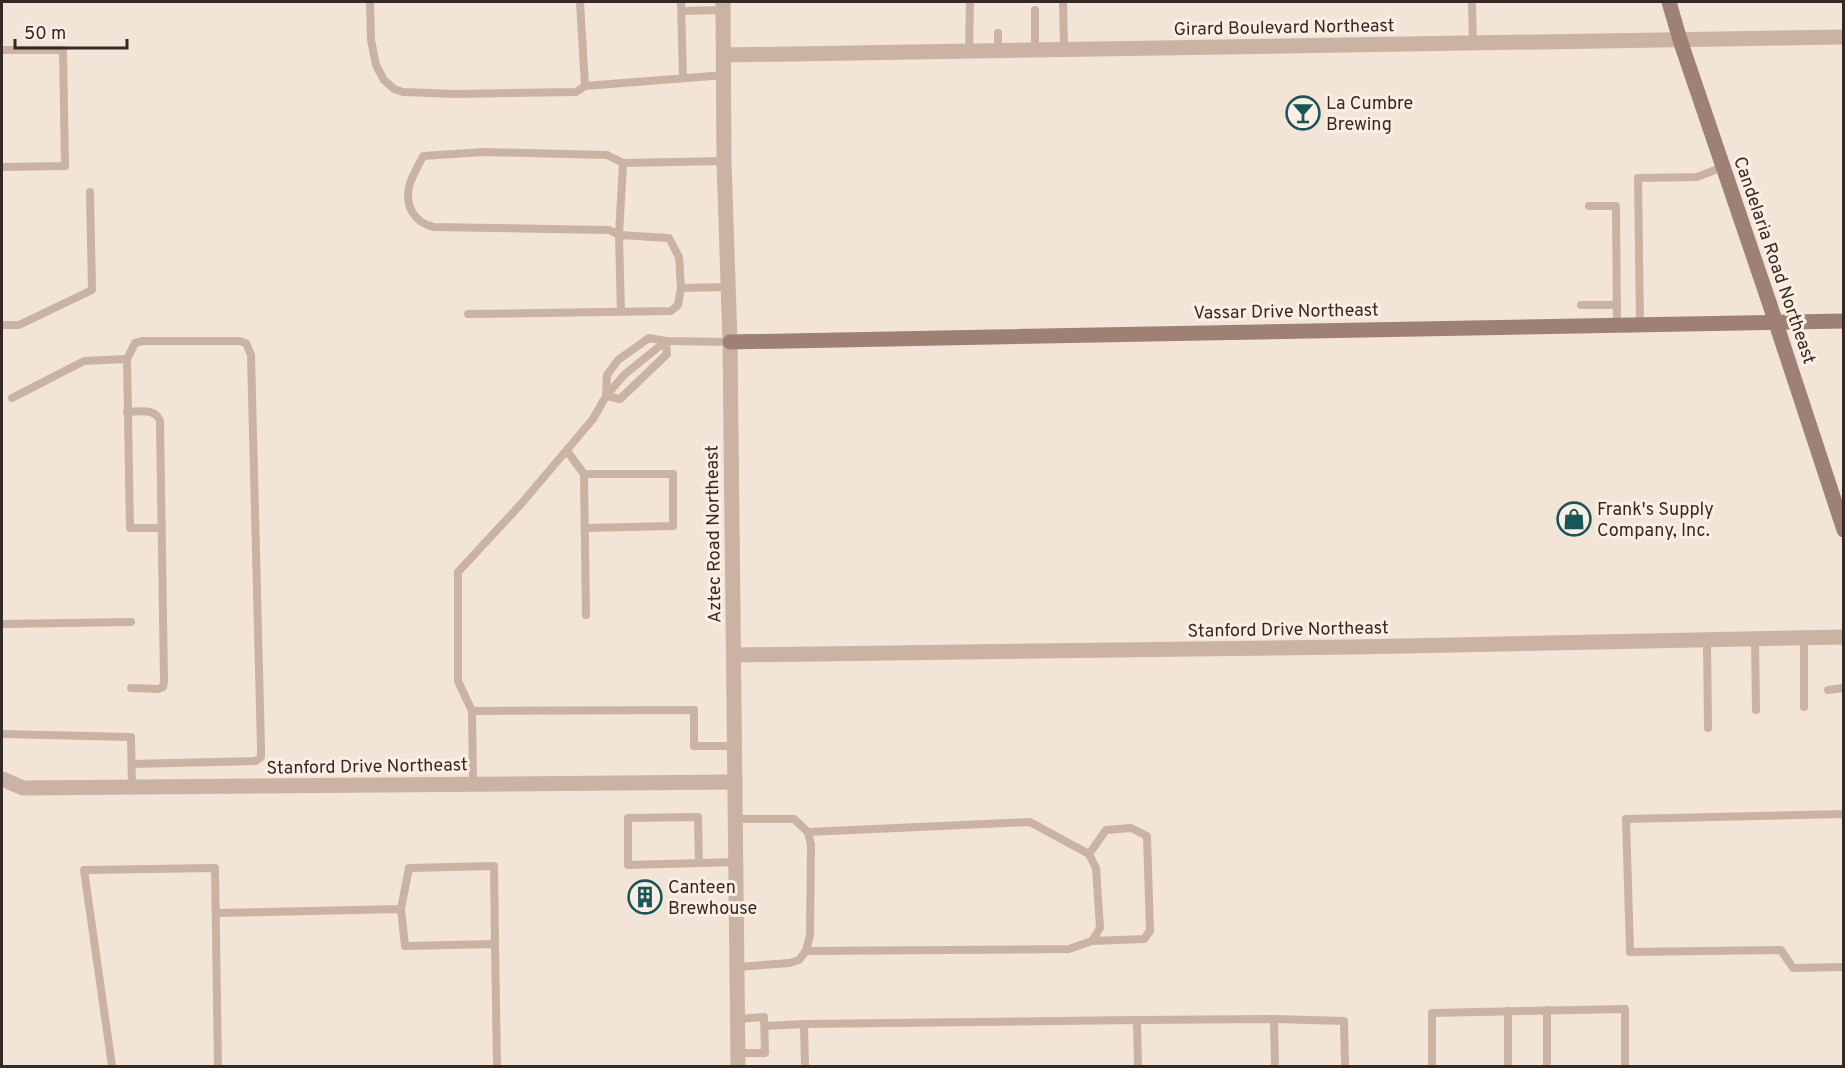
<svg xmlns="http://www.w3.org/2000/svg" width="1845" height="1068" font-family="Overpass,sans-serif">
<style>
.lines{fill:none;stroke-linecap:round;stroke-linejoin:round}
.lane{stroke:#cab3a2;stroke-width:8}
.street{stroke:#cab3a2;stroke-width:15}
.secondary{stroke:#9e8174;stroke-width:15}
.labels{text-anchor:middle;stroke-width:6;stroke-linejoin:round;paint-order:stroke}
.street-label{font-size:18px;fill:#342925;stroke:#faeee3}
.poi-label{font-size:18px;fill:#342925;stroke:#faeee3;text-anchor:start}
</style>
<rect width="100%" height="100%" fill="#f2e4d6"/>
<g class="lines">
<!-- lane -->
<g class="lane">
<polyline points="370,2 371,40 376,65 384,80 394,89 403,92 455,94 576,92 585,86 725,75"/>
<polyline points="580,2 585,86"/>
<polyline points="681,2 683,77"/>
<polyline points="1063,2 1064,50"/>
<polyline points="1472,2 1473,43"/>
<polyline points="1035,10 1035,50"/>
<polyline points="682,11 724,10"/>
<polyline points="2,50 63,50 65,166 2,167"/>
<polyline points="969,51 970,2"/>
<polyline points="998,51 998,33"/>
<path d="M483 152 607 155 623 163 619 235 609 230 434 227C415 223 405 207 409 187 411 177 419 165 423 156Z"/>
<polyline points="623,163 724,161"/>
<polyline points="1589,206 1616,206 1617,324"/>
<polyline points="1581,305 1617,305"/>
<polyline points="621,312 619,235 669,238 679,257 681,288"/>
<polyline points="468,314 671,311 678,305 681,288 728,287"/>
<polyline points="1640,324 1638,178 1697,177 1723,167"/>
<polyline points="2,325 19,325 92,290 90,192"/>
<polyline points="127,359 135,343 143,341 239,341 246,343 251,355 261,748 261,757 256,761 132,764"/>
<polyline points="606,396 607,375 618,360 649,338 666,341 730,342"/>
<polyline points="606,396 620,399 667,354 666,341"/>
<polyline points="12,398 84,361 127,359 130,528 162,528"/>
<path d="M127 412C139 412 155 407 160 421L164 681 163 687 158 689 131 688"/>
<polyline points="567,451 584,474 586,615"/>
<polyline points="584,474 673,474 673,526 585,528"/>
<polyline points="2,624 131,622"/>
<polyline points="1804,638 1804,707"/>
<polyline points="1755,639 1756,710"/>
<polyline points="1707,640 1708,728"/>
<polyline points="1828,690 1844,688"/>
<polyline points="472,711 458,681 458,572 521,504 593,419 606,396 624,375 666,341"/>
<polyline points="2,734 131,737 132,787"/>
<polyline points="473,784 472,711 694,710 694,746 735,746"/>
<polyline points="1844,814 1626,819 1630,952 1781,950 1793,968 1844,967"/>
<polyline points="735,819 794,819 808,832 811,845 810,935 806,951 799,960 790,963 737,967"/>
<polyline points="1089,854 1106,830 1131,828 1147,836 1150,931 1144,939 1092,941"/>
<path d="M699 863 698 817 628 818V865C664 864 700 863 736 862"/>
<polyline points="401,909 409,868 494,866 495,944"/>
<polyline points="216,913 401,909 405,946 495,944 497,1066"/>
<polyline points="806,951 1069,949 1092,941 1100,928 1096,868 1089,854 1030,822 808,832"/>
<polyline points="1547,1010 1547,1066"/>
<polyline points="1508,1011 1508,1066"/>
<polyline points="738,1019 764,1017 765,1053 738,1053"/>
<polyline points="1274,1019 1344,1021 1345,1066"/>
<polyline points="1137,1020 1274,1019 1275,1066"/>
<polyline points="804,1024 1137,1020 1138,1066"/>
<polyline points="765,1026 804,1024 805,1066"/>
<polyline points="112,1066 84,870 215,868 218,1066"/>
<polyline points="1432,1066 1432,1013 1625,1009 1625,1066"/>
</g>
<!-- street -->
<g class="street">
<polyline points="723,2 724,161 730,342 738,1066"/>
<polyline points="725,55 1844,37"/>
<polyline points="734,655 1355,647 1844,637"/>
<polyline points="2,779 23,788 735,782"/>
</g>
<!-- secondary -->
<g class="secondary">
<polyline points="1669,2 1680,40 1770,305 1844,530"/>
<polyline points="730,342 1844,321"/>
</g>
</g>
<!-- icons -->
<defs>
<symbol id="bar-ring" viewBox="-11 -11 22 22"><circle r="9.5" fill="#faeee3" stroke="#195657" stroke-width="1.5"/><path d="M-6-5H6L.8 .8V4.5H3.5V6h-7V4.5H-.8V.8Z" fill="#195657"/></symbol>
<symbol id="shop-ring" viewBox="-11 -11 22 22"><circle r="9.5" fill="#faeee3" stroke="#195657" stroke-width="1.5"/><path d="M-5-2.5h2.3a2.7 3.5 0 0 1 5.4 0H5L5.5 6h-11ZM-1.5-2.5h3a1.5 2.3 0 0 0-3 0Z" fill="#195657"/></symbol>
<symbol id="building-ring" viewBox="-11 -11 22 22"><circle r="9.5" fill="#faeee3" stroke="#195657" stroke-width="1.5"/><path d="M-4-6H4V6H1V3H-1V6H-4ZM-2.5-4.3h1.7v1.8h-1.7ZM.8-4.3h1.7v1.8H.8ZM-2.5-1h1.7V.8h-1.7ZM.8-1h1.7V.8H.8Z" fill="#195657"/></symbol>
</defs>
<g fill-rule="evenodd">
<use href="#bar-ring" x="1284" y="94" width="38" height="38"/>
<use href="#shop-ring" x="1555" y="500" width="38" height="38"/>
<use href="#building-ring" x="626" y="878" width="38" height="38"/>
</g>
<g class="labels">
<!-- street labels -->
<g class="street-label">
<text transform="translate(1284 27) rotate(-1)" y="6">Girard Boulevard Northeast</text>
<text transform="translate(1775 260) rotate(71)" y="6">Candelaria Road Northeast</text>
<text transform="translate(1286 311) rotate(-1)" y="6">Vassar Drive Northeast</text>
<text transform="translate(713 534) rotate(-91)" y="6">Aztec Road Northeast</text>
<text transform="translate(1288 629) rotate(-1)" y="6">Stanford Drive Northeast</text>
<text transform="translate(367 766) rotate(-1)" y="6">Stanford Drive Northeast</text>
</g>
<!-- poi labels -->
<g class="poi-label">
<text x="1326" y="109">La Cumbre<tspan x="1326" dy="21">Brewing</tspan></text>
<text x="1597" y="515">Frank's Supply<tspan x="1597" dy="21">Company, Inc.</tspan></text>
<text x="668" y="893">Canteen<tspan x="668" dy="21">Brewhouse</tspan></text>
</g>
</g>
<!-- border -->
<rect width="1845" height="1068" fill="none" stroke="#342925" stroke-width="6"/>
<!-- scale -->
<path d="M15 39v9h112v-9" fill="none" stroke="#342925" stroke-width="3"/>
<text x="24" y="39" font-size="18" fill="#342925" stroke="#faeee3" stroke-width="4.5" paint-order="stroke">50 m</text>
</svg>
